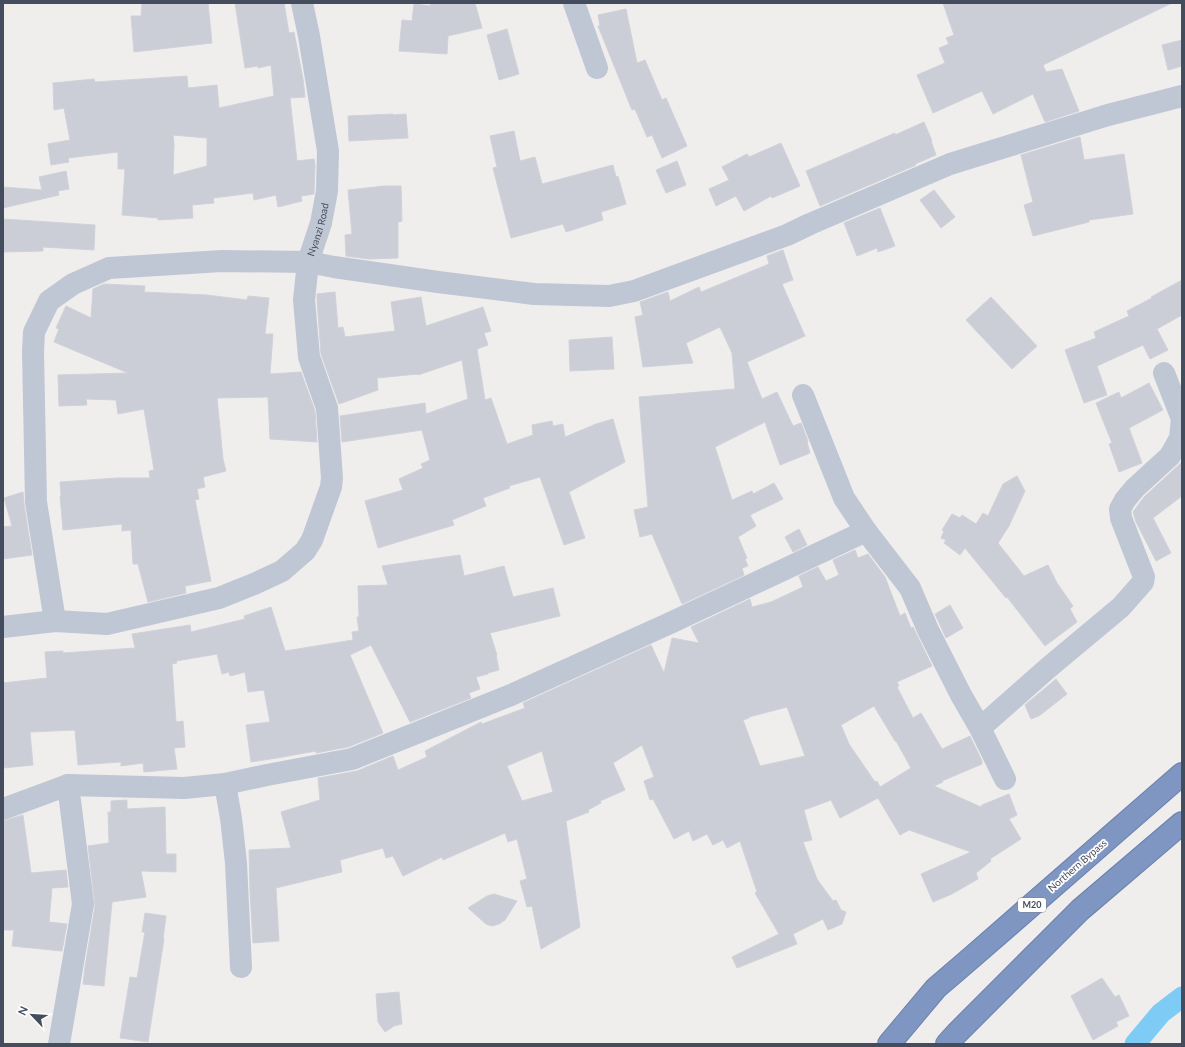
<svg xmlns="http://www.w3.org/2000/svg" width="1185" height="1047" font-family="Lato,sans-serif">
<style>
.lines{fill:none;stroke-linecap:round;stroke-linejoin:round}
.canal{stroke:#7eccf6;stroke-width:21}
.building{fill:#cbced6;stroke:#d0d2da;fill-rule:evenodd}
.motorway-casing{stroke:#6a81ae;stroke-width:24}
.minor{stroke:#bfc7d4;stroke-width:22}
.motorway{stroke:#7f96c2;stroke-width:22}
.labels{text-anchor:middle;stroke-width:3.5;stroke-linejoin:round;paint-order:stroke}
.shield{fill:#fff;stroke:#7c828e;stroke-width:1}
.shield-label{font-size:9px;font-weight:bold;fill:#444d5d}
.street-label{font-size:10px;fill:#444d5d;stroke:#fff}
</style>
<rect width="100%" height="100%" fill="#f0eded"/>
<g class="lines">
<!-- canal -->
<polyline class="canal" points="1135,1044 1161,1013 1182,997"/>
</g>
<!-- building -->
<g class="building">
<polygon points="142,3 208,3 212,43 134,52 131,16 141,16"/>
<path d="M235 3H284L289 33 294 32 303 79 305 97 290 98 297 161 314 159 315 165 314 194 301 196 302 201 278 207 276 195 254 200 253 193 213 198 214 203 192 205 193 218 158 220V218L122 215 125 169H118V152L68 158 69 162 51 165 48 144 70 140 64 108 54 110 53 83 94 79 95 82 187 76 188 88 217 85 219 108 274 96 271 65 258 68V66L245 68ZM173 135 207 138V166L173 175 174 144Z"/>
<polygon points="430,3 475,3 482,28 448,36 447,54 399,51 402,20 412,21 414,4 431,6"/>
<polygon points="943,3 1172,3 1043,65 1046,72 1062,69 1079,111 1045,122 1033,94 993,114 982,91 933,113 917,75 945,63 939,48 949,44 946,38 954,35"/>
<polygon points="626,9 637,63 645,60 662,100 666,98 687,146 662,158 652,135 647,137 635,109 632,110 598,26 600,26 598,15"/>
<polygon points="507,29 519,74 499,80 487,35"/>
<polygon points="1182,40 1182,66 1168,70 1162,45"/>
<polygon points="393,114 393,115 406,114 408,138 349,141 348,116"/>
<polygon points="924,122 932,141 931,141 936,155 915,164 916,165 820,206 806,171 895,133 895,135"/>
<polygon points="514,131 520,161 535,157 542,184 613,165 616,177 618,176 626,204 601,212 603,220 566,232 563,224 511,238 493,168 497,167 490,136"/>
<polygon points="1080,137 1084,160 1124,154 1133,214 1089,220 1089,222 1033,236 1024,205 1033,202 1021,155"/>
<polygon points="781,143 800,186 772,198 771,196 744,211 736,196 716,206 709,189 729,180 722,167 747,154 749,157"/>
<polygon points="677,161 686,185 666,193 656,170"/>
<polygon points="66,171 69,189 58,191 59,195 3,208 3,187 42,190 39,177"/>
<polygon points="384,186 401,186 402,221 398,222 398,258 369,259 346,256 345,235 352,234 348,190"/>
<polygon points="934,190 955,217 941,228 920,200"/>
<polygon points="880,208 895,246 878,252 877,248 857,256 844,223"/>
<polygon points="3,219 95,225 94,250 43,247 43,251 3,252"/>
<polygon points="783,250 793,280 782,284 805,336 747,362 762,399 777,392 793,426 801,423 808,441 807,442 810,453 780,465 765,422 715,447 732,500 752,491 753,494 774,483 783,499 750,515 756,526 738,537 747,558 745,559 748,566 742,568 744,575 682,604 652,534 640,537 634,510 648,507 639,397 735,389 732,353 720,327 686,343 693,363 643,367 635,317 643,315 640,302 668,292 670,301 699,287 701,292 769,264 767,256"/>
<polygon points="1182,280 1182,315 1157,329 1168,350 1150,359 1143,345 1097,366 1107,395 1084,403 1065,350 1096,338 1094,332 1129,316 1127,311 1152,298 1151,297"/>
<polygon points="104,284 145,286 144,292 207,295 247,300 248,296 269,298 265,334 273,334 270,374 301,372 315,411 317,442 270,439 268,397 217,398 223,459 226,471 203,477 205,487 197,489 199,499 195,500 211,581 185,586 186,593 148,602 138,564 133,564 131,530 122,531 122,524 63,530 60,496 61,496 60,482 117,478 150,478 149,471 154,470 144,409 118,414 116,400 86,399 87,405 59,406 58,375 128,373 54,342 59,329 56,328 66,306 91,318 93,289"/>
<polygon points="335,292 338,328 343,327 345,337 395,331 391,302 421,297 426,326 483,307 491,331 484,333 488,345 477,349 485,400 491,398 507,444 533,435 532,425 552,421 553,426 563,424 565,437 596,424 613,419 625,462 569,492 585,538 564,545 540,477 509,486 510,488 483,498 486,506 452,520 454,525 378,548 365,501 403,490 399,479 423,468 421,464 430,460 422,430 342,442 340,416 425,403 426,414 468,399 462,360 418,375 418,374 377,378 378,390 339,404 321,354 317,300 317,294"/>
<polygon points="991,297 1037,346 1012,369 966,320"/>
<polygon points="612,337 614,369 570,371 569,340"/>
<polygon points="1149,383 1163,410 1129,428 1142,463 1119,472 1109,444 1112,443 1096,403 1119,392 1121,398"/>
<polygon points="1182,462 1182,496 1153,518 1171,553 1156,561 1136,522 1133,512 1144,497"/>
<polygon points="1017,476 1025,491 1009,526 998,543 1024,576 1048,565 1057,583 1073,606 1070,609 1077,622 1045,646 1007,597 1006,598 965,548 960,555 944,543 946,540 941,538 944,531 942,530 952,514 960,518 962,515 976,524 983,513 988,516 1003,484"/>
<polygon points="23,492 24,504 32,555 3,559 3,527 12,526 4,498"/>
<polygon points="799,529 807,545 793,552 785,537"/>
<path d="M855 550 858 558 868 554 885 577 900 616 905 613 911 628 913 627 932 666 897 682 899 686 897 687 913 718 921 713 942 749 970 736 982 761V764L942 781 943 782 934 786 981 807 982 805 1009 794 1017 815 1009 819 1021 839 990 859 991 861 976 873 978 879 952 894 933 902 921 874 971 852 909 830 900 835 878 798 840 818 831 800 804 810 812 840 803 842 817 879 833 901 836 900 841 910 846 912 842 924 828 930 823 919 793 934 797 944 737 968 732 957 779 934 755 893 757 892 740 841 727 848 723 840 713 845 707 834 693 841 689 831 674 839 653 799 650 800 644 781 654 777 642 745 613 763 625 790 600 801 601 803 588 810 589 812 566 821 580 927 541 949 532 906 527 907 520 881 527 879 517 839 508 842 505 833 443 860 442 857 403 876 393 856 386 858 383 848 340 860 342 872 276 888 279 941 253 943 250 892 249 850 291 848 281 812 320 800 318 778 357 771 393 756 398 770 427 757 425 751 481 722 482 724 525 708 523 703 651 645 664 673 672 638 699 643 691 627 750 599 752 607 771 602 803 587 799 576 818 567 826 581 839 575 833 560ZM874 706 895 741H896L911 768 880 787 877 781 875 782 849 744 841 725ZM787 707 805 756 760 766 743 720 749 718V717ZM542 751 553 792 522 801 507 766Z"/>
<polygon points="460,555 464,576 504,566 513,597 553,588 560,616 490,633 497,655 496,655 499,670 488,673 488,674 476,677 480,689 469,693 471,698 410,722 371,645 350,655 383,733 348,747 316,753 316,751 277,758 251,762 246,725 270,722 264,690 248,692 245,672 230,676 229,672 222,674 217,654 176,661 177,663 172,664 176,722 183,721 185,747 174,748 177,769 144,772 143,763 121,766 121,762 78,765 75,730 30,732 33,765 3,768 3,683 47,678 45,652 63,651 63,653 135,648 132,634 190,625 191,632 245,619 244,616 271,607 285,651 353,640 352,632 359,631 357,617 359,617 358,586 388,585 382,566"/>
<polygon points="950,605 963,628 946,638 935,614"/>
<polygon points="1056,679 1067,694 1039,716 1031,719 1025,705"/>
<polygon points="127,800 127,809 165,807 166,854 176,854 176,872 141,871 146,897 112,902 104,986 83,984 85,967 95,906 88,846 109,843 108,812 111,812 111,801"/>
<polygon points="23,815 31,873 66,870 68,887 52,888 49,922 67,924 62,951 12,946 14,930 3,930 3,821"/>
<polygon points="494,894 517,901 505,920 499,924 492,926 486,924 468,908 487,896"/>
<polygon points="145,913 166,916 163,939 164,939 148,1042 120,1038 130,977 137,978 145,932 142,932"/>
<polygon points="1102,978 1115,997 1119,995 1129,1016 1116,1022 1118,1026 1093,1040 1071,996"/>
<polygon points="399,992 402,1024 394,1026 385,1032 378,1022 376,994"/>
</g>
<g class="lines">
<defs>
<g id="motorway">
<polyline points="889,1044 936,988 971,958 1182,774"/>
<polyline points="947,1044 957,1033 1080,910 1182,823"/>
</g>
</defs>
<!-- motorway casing -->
<use href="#motorway" class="motorway-casing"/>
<!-- minor -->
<g class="minor">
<polyline points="574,3 597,68"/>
<polyline points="1164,373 1182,419"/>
<polyline points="803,395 844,498 866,531"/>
<path id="s1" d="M55 621 36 502 33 352 34 332 49 301 73 284 109 268 222 261 308 262 321 223 327 191 328 151 309 36 302 3"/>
<polyline points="3,627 55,621 107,624 219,598 254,584 282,571 305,551 312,540 331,487 332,478 327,408 309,357 304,300 308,262 334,267 438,282 534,294 609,296 634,291 787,235 810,224 950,164 1108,115 1182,96"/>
<polyline points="980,728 1048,668 1121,607 1143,582 1144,577 1121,518 1120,509 1125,500 1135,488 1170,456 1180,438 1182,419"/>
<polyline points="225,784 231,818 236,863 241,967"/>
<polyline points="3,809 68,785 184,788 225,784 267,775 352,759 511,695 668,624 866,531 910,588 928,630 961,695 980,728 1005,779"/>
<polyline points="59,1044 83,904 68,785"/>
</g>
<!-- motorway -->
<use href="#motorway" class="motorway"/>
</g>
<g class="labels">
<!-- shield labels -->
<rect class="shield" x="1018" y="898" width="28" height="14" rx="3"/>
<g class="shield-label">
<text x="1032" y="908">M20</text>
</g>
<!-- street labels -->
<g class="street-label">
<text dy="4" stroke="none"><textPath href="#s1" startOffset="627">Nyanzi Road</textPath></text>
<text transform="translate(1077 865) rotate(-41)" y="4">Northern Bypass</text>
</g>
</g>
<!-- border -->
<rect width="1185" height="1047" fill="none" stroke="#444d5d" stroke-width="8"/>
<!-- north arrow -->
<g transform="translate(32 1015) rotate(295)" stroke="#ffffff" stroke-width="3" paint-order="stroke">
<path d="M0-3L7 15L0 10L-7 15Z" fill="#444d5d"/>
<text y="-6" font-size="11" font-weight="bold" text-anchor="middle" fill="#444d5d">N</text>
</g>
</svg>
